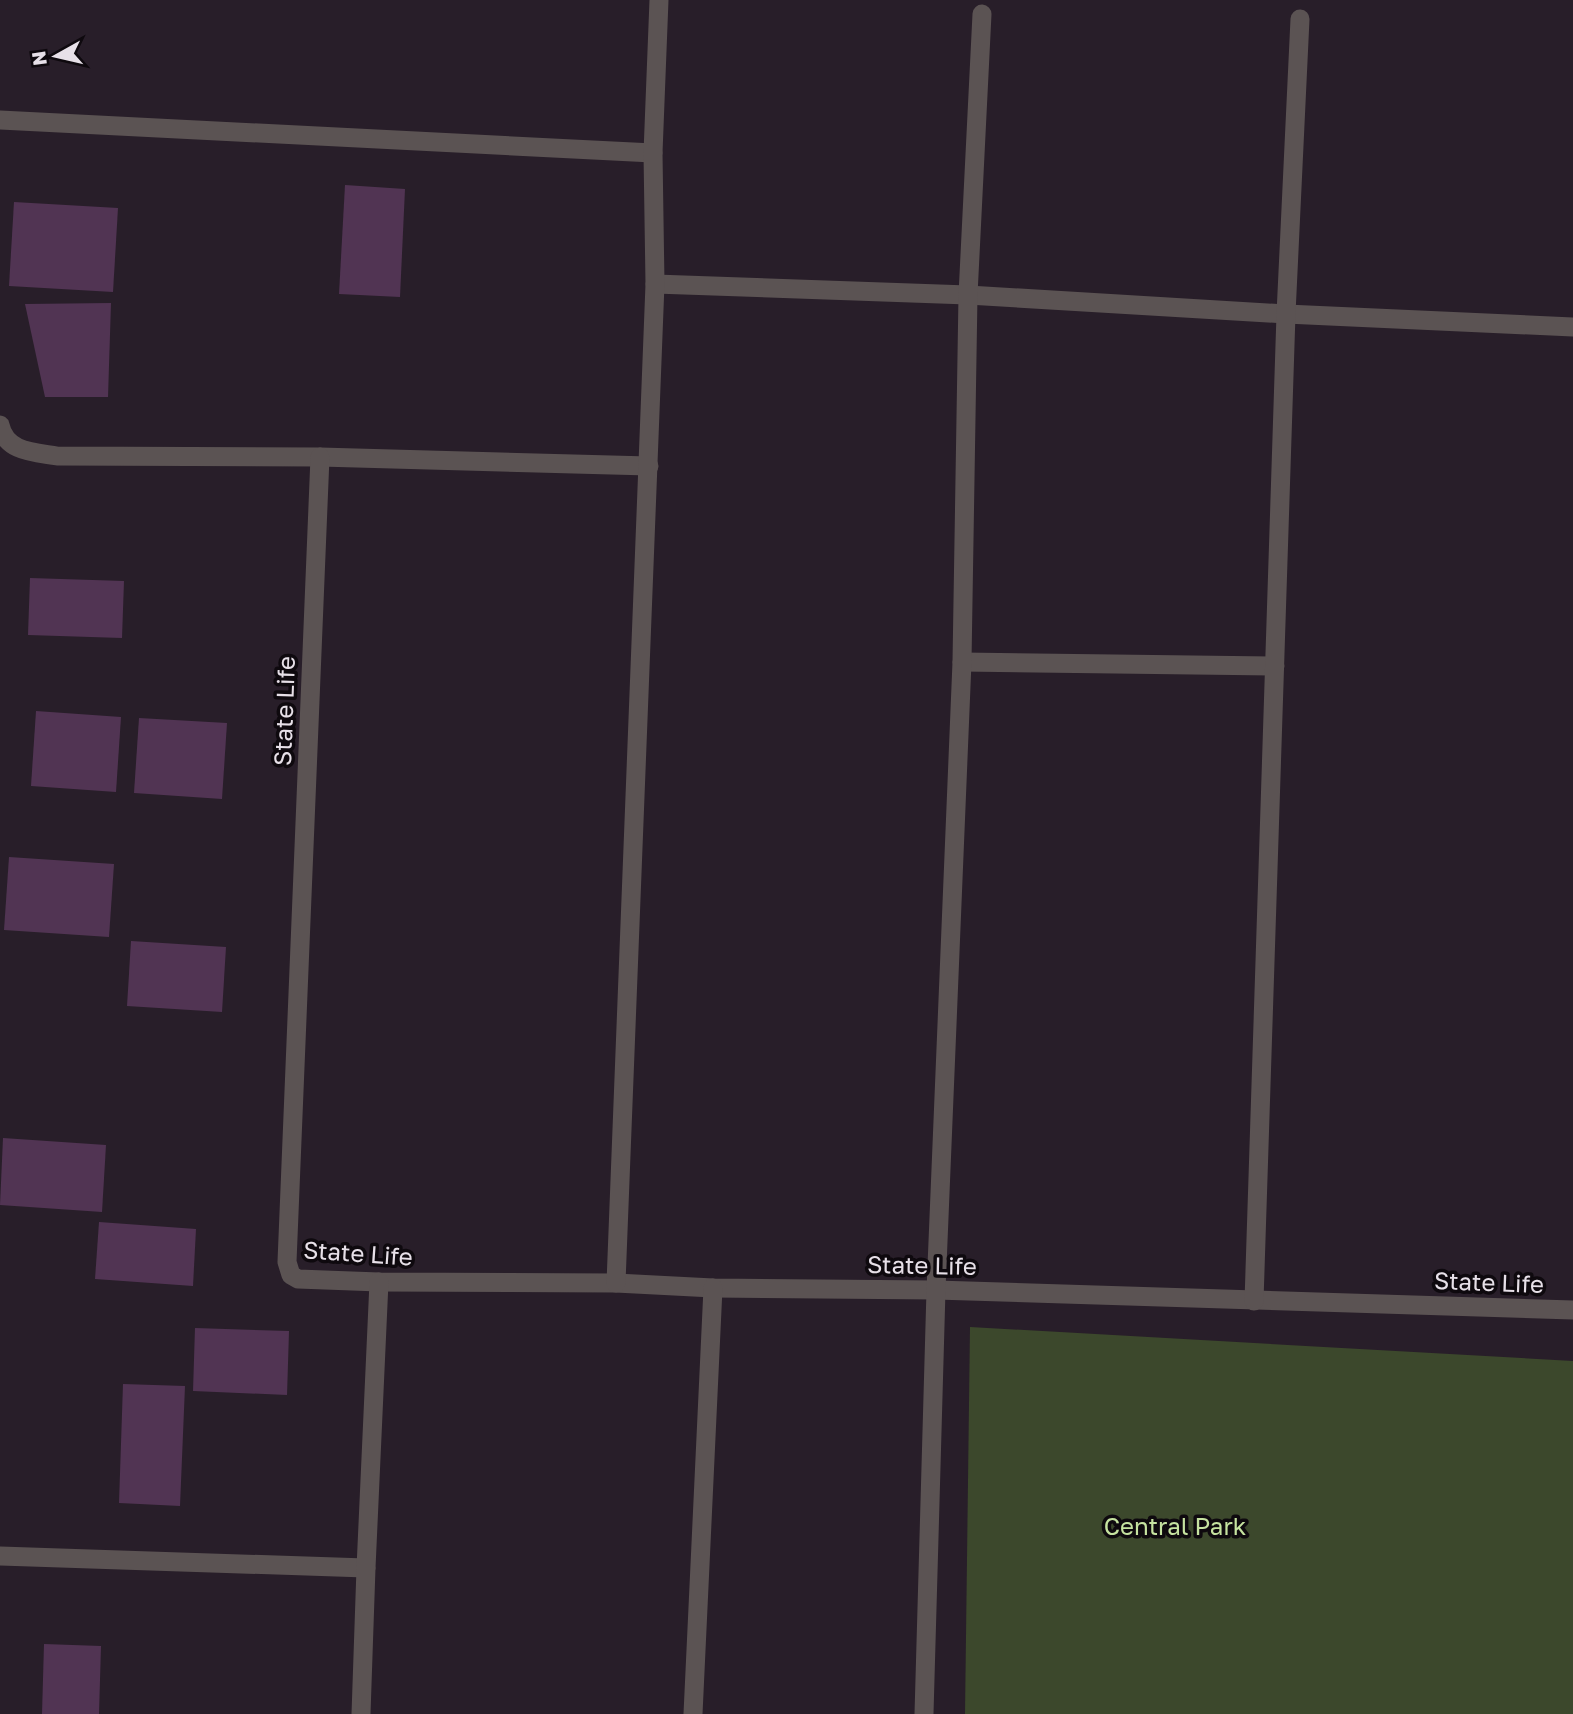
<svg xmlns="http://www.w3.org/2000/svg" width="1573" height="1714" font-family="'Golos Text',sans-serif">
<style>
.green{fill:#3c482c}
.building{fill:#513453}
.lines{fill:none;stroke-linecap:round;stroke-linejoin:round}
.minor{stroke:#5b5353;stroke-width:19}
.labels{text-anchor:middle;stroke-width:7;stroke-linejoin:round;paint-order:stroke}
.street-label{font-size:24px;fill:#e7e0e8;stroke:#0e090e}
.park-label{font-size:24px;fill:#c6e3a0;stroke:#0e090e}
</style>
<rect width="100%" height="100%" fill="#281e29"/>
<!-- green -->
<polygon class="green" points="970,1327 1573,1361 1573,1714 965,1714"/>
<!-- building -->
<g class="building">
<polygon points="345,185 405,189 400,297 339,294"/>
<polygon points="14,202 118,208 113,292 9,286"/>
<polygon points="111,303 108,397 45,397 25,304"/>
<polygon points="30,578 124,581 122,638 28,635"/>
<polygon points="36,711 121,717 116,792 31,786"/>
<polygon points="139,718 227,723 222,799 134,793"/>
<polygon points="9,857 114,864 109,937 4,930"/>
<polygon points="131,941 226,947 222,1012 127,1006"/>
<polygon points="3,1138 106,1145 102,1212 0,1205"/>
<polygon points="99,1222 196,1229 193,1286 95,1279"/>
<polygon points="195,1328 289,1331 287,1395 193,1391"/>
<polygon points="123,1384 185,1386 180,1506 119,1503"/>
<polygon points="44,1644 101,1646 99,1714 42,1714"/>
</g>
<g class="lines">
<!-- minor -->
<g class="minor">
<polyline points="0,120 653,153"/>
<polyline points="655,284 968,295 1286,314 1573,327"/>
<path d="M0 425C6 452 33 452 57 456L320 457 649 466"/>
<polyline points="320,457 287,1262 291,1275 298,1279 379,1282 616,1283 713,1288 936,1290 1573,1310"/>
<polyline points="962,662 1275,666"/>
<polyline points="616,1283 655,284 653,153 659,0"/>
<polyline points="1254,1301 1286,314 1300,19"/>
<polyline points="0,1556 366,1568"/>
<polyline points="361,1714 366,1568 379,1282"/>
<polyline points="693,1714 713,1288"/>
<polyline points="924,1714 936,1290 962,662 968,295 982,14"/>
</g>
</g>
<g class="labels">
<!-- street labels -->
<g class="street-label">
<text transform="translate(285 711) rotate(-88)" y="8">State Life</text>
<text transform="translate(358 1254) rotate(4)" y="8">State Life</text>
<text transform="translate(922 1266) rotate(1)" y="8">State Life</text>
<text transform="translate(1489 1283) rotate(2)" y="8">State Life</text>
</g>
<!-- park labels -->
<g class="park-label">
<text x="1175" y="1535">Central Park</text>
</g>
</g>
<!-- north arrow -->
<g transform="translate(56 56) rotate(262)" stroke="#0e090e" stroke-width="5" paint-order="stroke">
<path d="M0-5L12 26L0 18L-12 26Z" fill="#e7e0e8"/>
<text y="-10" font-size="19" font-weight="bold" text-anchor="middle" fill="#e7e0e8">N</text>
</g>
</svg>
